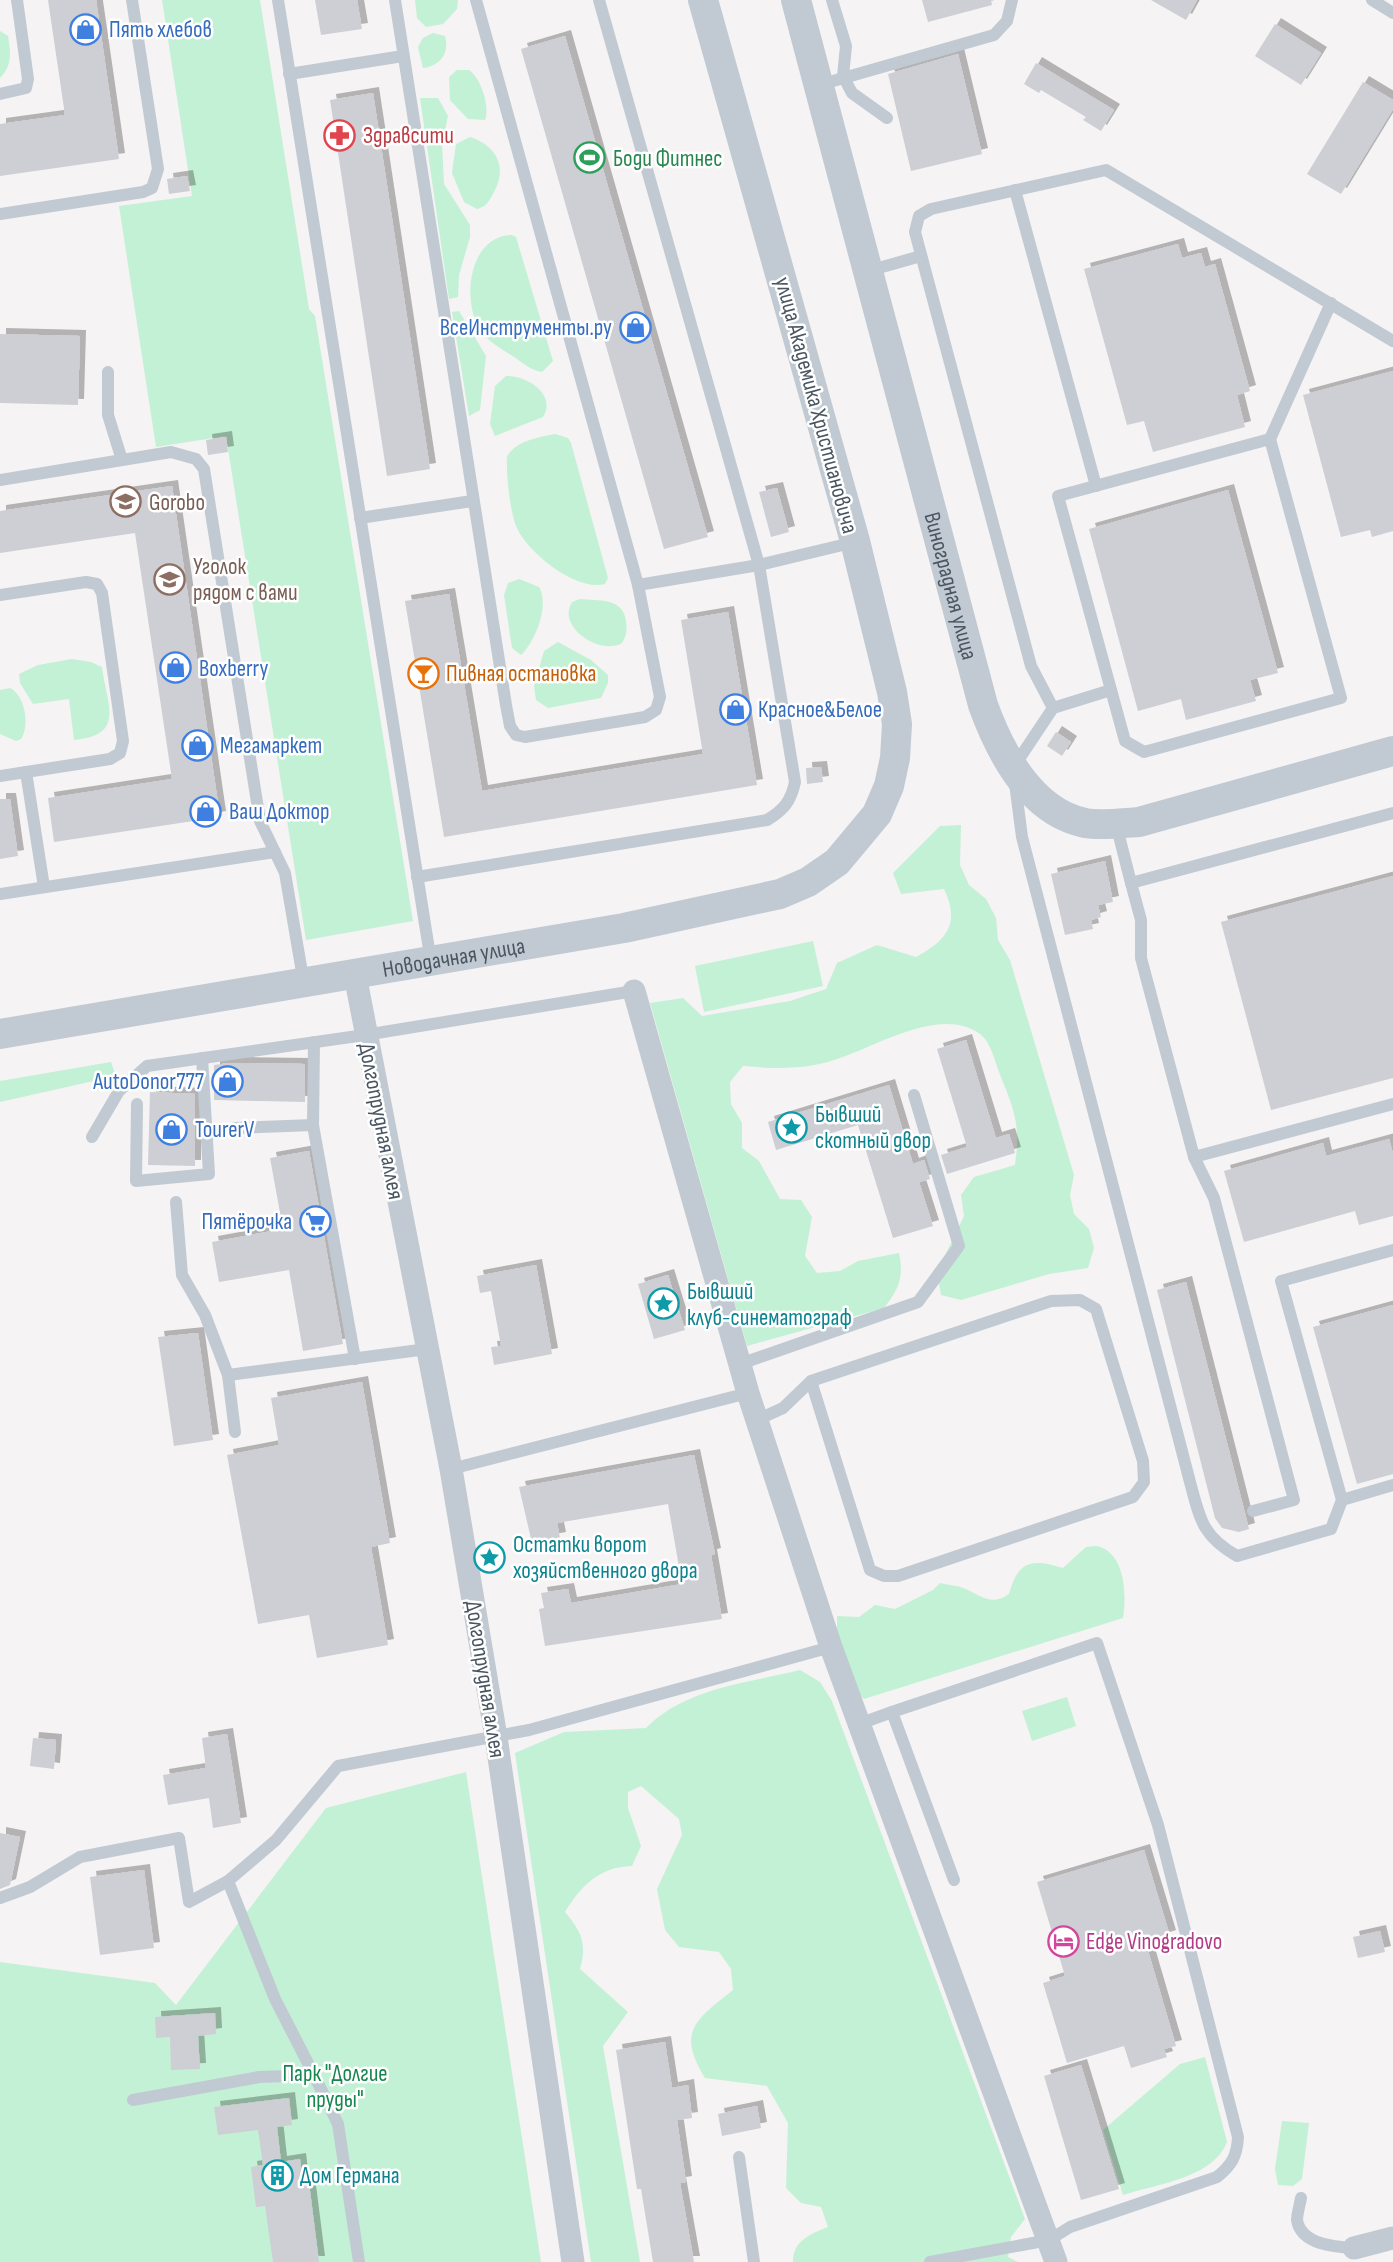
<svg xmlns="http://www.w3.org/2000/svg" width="1393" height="2262" font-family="'Sofia Sans Condensed',sans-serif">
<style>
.green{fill:#c3f1d5}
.building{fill:#cdcfd5;filter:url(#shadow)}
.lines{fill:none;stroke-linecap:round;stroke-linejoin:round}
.service{stroke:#c1cad2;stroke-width:12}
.minor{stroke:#c1cad2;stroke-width:23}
.tertiary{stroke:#c1cad2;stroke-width:30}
.labels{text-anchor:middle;stroke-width:5;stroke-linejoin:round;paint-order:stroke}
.shop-label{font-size:23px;fill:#366cbe;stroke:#fff;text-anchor:start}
.health-label{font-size:23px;fill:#be3a42;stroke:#fff;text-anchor:start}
.leisure-label{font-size:23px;fill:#27864d;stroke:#fff;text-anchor:start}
.street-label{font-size:23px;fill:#4a5661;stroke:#fff}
.education-label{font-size:23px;fill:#785e54;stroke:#fff;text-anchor:start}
.food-label{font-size:23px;fill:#c56008;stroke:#fff;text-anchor:start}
.culture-label{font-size:23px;fill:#0d838f;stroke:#fff;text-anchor:start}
.hotel-label{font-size:23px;fill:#b23c85;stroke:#fff;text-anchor:start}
.park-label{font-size:23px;fill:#17864f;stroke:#fff}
</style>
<defs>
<filter id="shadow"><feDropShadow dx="6" dy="-6" stdDeviation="0" flood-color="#0004"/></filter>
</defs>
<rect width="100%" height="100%" fill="#f5f3f3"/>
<!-- green -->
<g class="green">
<polygon points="162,0 260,0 309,309 315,316 413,921 306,940 226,436 156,447 119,206 192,196"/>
<polygon points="415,0 458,0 457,9 443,24 426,27 417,18"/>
<path d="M0 31 8 36C11 52 12 66 0 78Z"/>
<path d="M433 33 445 36C450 53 440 66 423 68L418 47 423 38Z"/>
<path d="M457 70H469C481 78 490 107 485 120L468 119 450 100 449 77Z"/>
<polygon points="438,98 448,116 442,144 444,184 470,225 470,237 459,275 458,297 449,299 420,98"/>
<path d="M470 137C498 146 508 169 493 194 489 201 486 207 477 209L464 202 452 173 456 144Z"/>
<path d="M512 235 516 237 553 361 542 372C532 371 523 363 514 357 500 348 486 341 478 326 462 296 470 236 512 235Z"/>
<polygon points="459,311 486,356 480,410 469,416 452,312"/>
<path d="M506 376C527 375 557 395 543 417L495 436 490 424 495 386Z"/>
<path d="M555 434 568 438 571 443 608 578 605 584C577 592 528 553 517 528 510 514 506 472 507 457 515 441 539 437 555 434Z"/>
<path d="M519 579 539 587C550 605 535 642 521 655L512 648 504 595 508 583Z"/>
<path d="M580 599C598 601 623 597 626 621 627 629 627 635 622 643 601 656 556 627 572 602Z"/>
<polygon points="558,642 591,660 608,675 608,683 601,698 548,708 536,700 534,686 544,651"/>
<path d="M72 659 91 662 102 667C107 706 126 735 74 740L69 699 33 704 20 683 19 674 38 665Z"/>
<path d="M10 688C25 695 30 726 21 739L16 741 0 734V690Z"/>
<path d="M961 825 960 865 969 885 986 899 996 918 998 940 1010 960 1074 1175 1070 1195 1074 1214 1089 1229 1094 1248 1088 1268 1049 1274 961 1300 941 1295 937 1272 964 1216 961 1195 974 1177 1015 1165C1021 1123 1014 1110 999 1072 995 1061 990 1041 980 1034 942 1006 880 1044 843 1057 809 1070 778 1069 743 1066L730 1082 731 1104 742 1123V1148L759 1161 780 1199 801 1200 812 1217 805 1256 817 1273 840 1271 858 1261 899 1253C904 1277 899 1289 884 1308L747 1346 650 1003 683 998 702 1016 790 1001 826 989 837 963 877 945 916 957C948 940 960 923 944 889L901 894 893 873 940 826Z"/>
<polygon points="813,941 823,986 704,1012 695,966"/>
<polygon points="111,1062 116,1076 0,1102 0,1081"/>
<path d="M1096 1546C1125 1551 1127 1595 1123 1618L864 1699 857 1692 837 1635V1616L859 1617 875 1605 895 1609 933 1590 940 1583C948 1585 956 1585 963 1588 981 1595 990 1607 1009 1594 1018 1561 1031 1558 1063 1568L1086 1547Z"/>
<path d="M800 1670 820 1682 832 1701 1025 2219 1011 2237 1008 2257 1018 2262H793C793 2240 811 2234 828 2227L821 2207 801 2203 786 2188 788 2123 767 2086 705 2078C676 2031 696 2020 733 1990L731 1969 719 1952 679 1947 665 1930 657 1889 682 1835 679 1819 641 1786 628 1792V1808L641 1846 632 1866C599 1867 582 1885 565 1912 582 1932 587 1944 580 1969L628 2012 603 2046 640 2262H591L515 1753 564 1732 646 1728C685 1688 748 1683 800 1670Z"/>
<polygon points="1067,1697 1076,1726 1032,1741 1022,1711"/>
<polygon points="466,1772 541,2262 0,2262 0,1962 155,1983 176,2005 326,1808"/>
<path d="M1205 2057 1227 2142C1213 2178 1157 2184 1123 2195L1103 2130 1180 2064Z"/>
<polygon points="1282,2121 1309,2123 1302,2179 1293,2186 1278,2185 1275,2169"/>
</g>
<!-- building -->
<g class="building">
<polygon points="48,0 96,0 119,159 0,176 0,124 65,115"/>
<polygon points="315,0 357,0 362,29 321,35"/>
<polygon points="922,0 991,0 992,5 928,22"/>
<polygon points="1151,0 1197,0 1186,20"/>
<polygon points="1275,24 1321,53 1301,85 1255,56"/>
<polygon points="565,36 708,537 664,549 521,49"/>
<polygon points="958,54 982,154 911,171 888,74"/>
<polygon points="1036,63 1114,110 1101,131 1083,120 1086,117 1041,90 1039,93 1024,84"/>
<polygon points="1363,82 1393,100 1393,109 1341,194 1307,174"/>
<polygon points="373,93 430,469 387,476 330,100"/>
<polygon points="187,176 190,191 169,194 167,179"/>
<polygon points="1178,244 1182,258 1201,253 1205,267 1215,264 1250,391 1237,395 1245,427 1153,452 1144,421 1127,425 1084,269"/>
<polygon points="0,334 80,336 78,405 0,403"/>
<polygon points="1393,371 1393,531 1372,537 1370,530 1341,537 1303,395"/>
<polygon points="226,437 228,452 208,455 206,440"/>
<polygon points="172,486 220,817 54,842 48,798 172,779 135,533 0,553 0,511"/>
<polygon points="777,488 789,532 771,537 759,492"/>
<polygon points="1228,490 1278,673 1250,680 1256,701 1186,720 1181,699 1138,711 1089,529"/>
<polygon points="449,594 482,791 703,754 681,620 728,612 757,785 444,837 405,601"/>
<polygon points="1056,732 1071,742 1062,756 1047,746"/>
<polygon points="821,767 823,782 807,784 806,768"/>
<polygon points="0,799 10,799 18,856 0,859"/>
<polygon points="1105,861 1113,902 1098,905 1101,917 1091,920 1093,929 1065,935 1051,874"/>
<polygon points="1393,876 1393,1078 1271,1110 1221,922"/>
<polygon points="966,1040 996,1138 1009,1134 1015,1153 947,1174 941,1155 967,1147 937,1049"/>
<polygon points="229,1063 305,1064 305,1102 214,1100 214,1065"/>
<polygon points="889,1085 913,1164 924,1160 930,1179 919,1182 933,1226 893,1238 858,1125 776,1150 768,1122"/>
<polygon points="150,1092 195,1094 195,1166 148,1165"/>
<polygon points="1389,1139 1393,1154 1393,1216 1359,1225 1355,1211 1244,1242 1224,1171 1323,1143 1326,1156"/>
<polygon points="309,1151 343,1344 303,1351 289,1270 219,1282 212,1242 283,1229 270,1158"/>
<polygon points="536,1265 552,1354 494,1365 491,1347 501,1346 491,1291 480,1293 477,1276"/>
<polygon points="668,1275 685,1330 654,1339 638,1284"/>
<polygon points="1186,1282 1249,1529 1239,1532 1222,1528 1215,1518 1157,1290"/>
<polygon points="1393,1305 1393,1474 1357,1484 1313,1327"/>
<polygon points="198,1333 213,1440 174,1446 158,1337"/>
<polygon points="362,1382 390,1543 371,1547 388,1645 317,1658 309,1615 258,1624 227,1455 279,1445 271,1398"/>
<polygon points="694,1455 715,1554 711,1555 722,1619 545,1646 539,1609 544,1608 541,1593 568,1589 571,1603 682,1584 668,1504 557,1523 560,1538 532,1543 519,1487"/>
<polygon points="227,1734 241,1823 213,1828 209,1798 168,1805 163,1775 206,1768 202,1738"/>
<polygon points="33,1738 56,1740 54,1769 30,1766"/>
<polygon points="0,1833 20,1837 10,1885 0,1889"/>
<polygon points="1144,1850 1170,1936 1146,1944 1176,2046 1164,2049 1167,2057 1131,2068 1124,2046 1067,2063 1043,1983 1065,1976 1037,1882"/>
<polygon points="144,1870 154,1948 100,1955 90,1877"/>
<polygon points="1380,1931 1385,1952 1358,1958 1353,1937"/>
<polygon points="215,2013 216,2034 198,2036 200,2069 171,2070 170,2037 156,2038 155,2017"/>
<polygon points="665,2042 672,2088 688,2085 692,2118 677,2120 686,2182 680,2183 694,2262 653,2262 641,2189 637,2189 616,2050"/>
<polygon points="1081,2065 1119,2189 1081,2200 1044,2076"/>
<polygon points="289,2098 292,2125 277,2127 281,2162 300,2159 303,2184 309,2183 319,2262 273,2262 265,2206 256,2207 251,2167 263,2165 258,2130 218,2135 214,2107"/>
<polygon points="757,2106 761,2128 722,2136 718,2114"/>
</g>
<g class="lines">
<!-- service -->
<g class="service">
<polyline points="278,0 431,962"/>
<polyline points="395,0 506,705 510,726 516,735 525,737 645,717 656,710 660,697 638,585 476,0"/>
<polyline points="832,0 846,46 843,76 852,93 887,118"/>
<polyline points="1372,0 1393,13"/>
<polyline points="289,74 403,56"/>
<polyline points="819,85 994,35 1007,21 1012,0"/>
<polyline points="0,94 26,88 28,79 17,0"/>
<polyline points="1015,190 1096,486"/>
<polyline points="0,214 143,192 152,188 158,169 132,0"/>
<polyline points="868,271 921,256"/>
<polyline points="108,372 108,415 122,460"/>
<polygon points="1270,439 1341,698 1144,752 1125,741 1058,496"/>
<polyline points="1270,439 1331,303"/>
<polyline points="0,480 171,452 196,459 204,469 260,821 285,873 304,984"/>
<polyline points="360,518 472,501"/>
<polyline points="638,585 759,565 855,542"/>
<polyline points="0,595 86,582 97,584 102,593 123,741 120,753 110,759 0,776"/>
<path d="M1111 690 1053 708 1013 768 1022 837 1190 1482C1200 1519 1202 1536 1237 1556L1331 1529 1342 1500 1281 1281 1393 1250"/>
<polyline points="1053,708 1031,666 915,232 919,216 931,209 1106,170 1393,341"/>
<polyline points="26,772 44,887"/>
<polyline points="1116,824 1131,883 1393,813"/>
<path d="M417 877 767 820C784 810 791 801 795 782L759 565 599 0"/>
<polyline points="1131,883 1141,920 1141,958 1194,1157 1214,1198 1294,1500 1253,1511"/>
<polyline points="0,894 275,852"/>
<polyline points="314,1042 313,1125 355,1359"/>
<polyline points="137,1104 136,1181 209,1174 202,1058"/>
<polyline points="235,1128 313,1125"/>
<polyline points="92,1137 119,1091 147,1066 365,1035 634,991"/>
<polyline points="1194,1157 1393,1104"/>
<polyline points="176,1202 182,1275 205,1315 228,1375 427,1349"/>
<polyline points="740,1364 918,1302 959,1246 914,1095"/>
<polyline points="228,1375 235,1432"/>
<polyline points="757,1420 783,1408 811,1381 1051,1301 1080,1300 1096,1309 1143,1461 1144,1482 1133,1497 898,1576 884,1576 870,1570 811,1381"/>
<polyline points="451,1469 748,1393"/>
<polyline points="1342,1500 1393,1485"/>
<polyline points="859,1724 892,1712"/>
<polyline points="228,1881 275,1999 314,2075"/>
<polyline points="0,1898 30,1887 80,1857 179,1838 189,1902 228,1881 276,1840 338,1766 529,1730 831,1647"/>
<polyline points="133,2100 259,2077 314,2075 338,2124 359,2262"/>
<polyline points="739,2157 754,2262"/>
<path d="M1301 2198C1300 2204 1297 2214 1297 2220 1301 2245 1336 2247 1354 2248"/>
<path d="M930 2262 1049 2240 1070 2227 1217 2177C1232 2165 1237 2156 1238 2137L1158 1825 1097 1643 892 1712 954 1880"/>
</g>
<!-- minor -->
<g class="minor">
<polyline points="355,975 451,1469 496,1737 573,2262"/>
<polyline points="634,991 748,1393 831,1647 1056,2262"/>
<polyline points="1354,2248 1393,2238"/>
</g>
<!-- tertiary -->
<g class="tertiary">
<path id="s1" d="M796 0 983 705C1000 752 1031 812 1085 823 1102 826 1122 823 1139 822L1393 751"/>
<path id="s2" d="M0 1034 624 928 780 894 808 882 837 862 877 814 889 786 895 758 897 724 892 692 855 541 703 0"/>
</g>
</g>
<!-- icons -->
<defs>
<symbol id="shop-ring" viewBox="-11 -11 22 22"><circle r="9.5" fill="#fff" stroke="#3f7fe0" stroke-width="1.5"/><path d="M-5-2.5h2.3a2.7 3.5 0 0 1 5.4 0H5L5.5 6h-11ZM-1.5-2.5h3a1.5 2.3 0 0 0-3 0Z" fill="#3f7fe0"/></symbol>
<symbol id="pharmacy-ring" viewBox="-11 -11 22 22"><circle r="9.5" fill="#fff" stroke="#e0444e" stroke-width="1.5"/><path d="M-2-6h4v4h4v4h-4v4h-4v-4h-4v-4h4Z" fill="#e0444e"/></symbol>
<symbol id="stadium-ring" viewBox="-11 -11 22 22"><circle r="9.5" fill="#fff" stroke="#2e9e5b" stroke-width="1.5"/><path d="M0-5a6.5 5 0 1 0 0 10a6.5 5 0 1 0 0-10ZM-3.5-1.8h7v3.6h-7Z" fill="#2e9e5b"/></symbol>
<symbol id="school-ring" viewBox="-11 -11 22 22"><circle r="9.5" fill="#fff" stroke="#8d6e63" stroke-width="1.5"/><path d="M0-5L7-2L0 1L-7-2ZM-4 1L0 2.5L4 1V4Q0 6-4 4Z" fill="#8d6e63"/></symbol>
<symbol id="bar-ring" viewBox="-11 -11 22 22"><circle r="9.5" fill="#fff" stroke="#e8710a" stroke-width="1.5"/><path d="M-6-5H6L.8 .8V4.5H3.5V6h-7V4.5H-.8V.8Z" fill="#e8710a"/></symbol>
<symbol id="sight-ring" viewBox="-11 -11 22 22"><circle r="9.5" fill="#fff" stroke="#0f9aa8" stroke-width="1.5"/><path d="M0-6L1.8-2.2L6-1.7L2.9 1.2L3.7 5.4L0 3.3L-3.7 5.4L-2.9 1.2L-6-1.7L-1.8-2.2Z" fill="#0f9aa8"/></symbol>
<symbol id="supermarket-ring" viewBox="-11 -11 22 22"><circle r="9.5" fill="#fff" stroke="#3f7fe0" stroke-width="1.5"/><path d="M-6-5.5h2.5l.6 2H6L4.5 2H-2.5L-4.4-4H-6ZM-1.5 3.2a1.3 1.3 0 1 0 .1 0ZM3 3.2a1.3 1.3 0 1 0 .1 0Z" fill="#3f7fe0"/></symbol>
<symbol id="hotel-ring" viewBox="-11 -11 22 22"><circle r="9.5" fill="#fff" stroke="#d1479c" stroke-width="1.5"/><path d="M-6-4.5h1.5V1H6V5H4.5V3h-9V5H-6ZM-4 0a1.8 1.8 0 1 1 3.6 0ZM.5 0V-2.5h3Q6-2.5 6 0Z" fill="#d1479c"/></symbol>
<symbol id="building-ring" viewBox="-11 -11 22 22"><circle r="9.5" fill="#fff" stroke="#0f9aa8" stroke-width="1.5"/><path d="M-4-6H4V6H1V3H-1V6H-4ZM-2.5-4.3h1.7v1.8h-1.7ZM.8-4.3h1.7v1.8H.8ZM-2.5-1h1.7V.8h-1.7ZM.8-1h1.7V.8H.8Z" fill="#0f9aa8"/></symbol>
</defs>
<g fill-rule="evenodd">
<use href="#shop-ring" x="68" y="12" width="35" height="35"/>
<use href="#pharmacy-ring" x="322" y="118" width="35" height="35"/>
<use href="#stadium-ring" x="572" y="140" width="35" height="35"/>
<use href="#shop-ring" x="618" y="310" width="35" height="35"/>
<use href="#school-ring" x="108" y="484" width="35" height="35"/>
<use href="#school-ring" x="152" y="562" width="35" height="35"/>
<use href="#shop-ring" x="158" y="650" width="35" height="35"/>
<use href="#bar-ring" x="406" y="656" width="35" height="35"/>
<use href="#shop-ring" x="718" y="692" width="35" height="35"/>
<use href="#shop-ring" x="180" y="728" width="35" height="35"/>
<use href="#shop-ring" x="188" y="794" width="35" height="35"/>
<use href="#shop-ring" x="210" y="1064" width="35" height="35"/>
<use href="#sight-ring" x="774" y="1110" width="35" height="35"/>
<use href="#shop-ring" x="154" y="1112" width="35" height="35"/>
<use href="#supermarket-ring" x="298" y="1204" width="35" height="35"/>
<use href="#sight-ring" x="646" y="1286" width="35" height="35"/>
<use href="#sight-ring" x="472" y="1540" width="35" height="35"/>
<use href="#hotel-ring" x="1046" y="1924" width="35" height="35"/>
<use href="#building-ring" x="260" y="2158" width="35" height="35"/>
</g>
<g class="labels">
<!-- shop labels -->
<g class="shop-label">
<text x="109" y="37">Пять хлебов</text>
<text x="612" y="335" text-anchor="end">ВсеИнструменты.ру</text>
<text x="199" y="676">Boxberry</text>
<text x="758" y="717">Красное&amp;Белое</text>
<text x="220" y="753">Мегамаркет</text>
<text x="229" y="819">Ваш Доктор</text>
<text x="204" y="1089" text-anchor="end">AutoDonor777</text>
<text x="195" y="1137">TourerV</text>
<text x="292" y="1229" text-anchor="end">Пятёрочка</text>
</g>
<!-- health labels -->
<g class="health-label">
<text x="363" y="143">Здравсити</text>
</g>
<!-- leisure labels -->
<g class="leisure-label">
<text x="613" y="166">Боди Фитнес</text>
</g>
<!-- street labels -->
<g class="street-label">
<text transform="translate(817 405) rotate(75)" y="8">улица Академика Христиановича</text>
<text dy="8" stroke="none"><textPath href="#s1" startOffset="606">Виноградная улица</textPath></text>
<text dy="8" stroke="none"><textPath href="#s2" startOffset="460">Новодачная улица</textPath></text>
<text transform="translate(382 1121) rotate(79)" y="8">Долгопрудная аллея</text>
<text transform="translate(486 1679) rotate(81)" y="8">Долгопрудная аллея</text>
</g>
<!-- education labels -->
<g class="education-label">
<text x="149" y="510">Gorobo</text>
<text x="193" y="574">Уголок<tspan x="193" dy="26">рядом с вами</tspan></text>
</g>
<!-- food labels -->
<g class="food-label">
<text x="446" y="681">Пивная остановка</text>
</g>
<!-- culture labels -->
<g class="culture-label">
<text x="815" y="1122">Бывший<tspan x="815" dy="26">скотный двор</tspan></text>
<text x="687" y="1299">Бывший<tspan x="687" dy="26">клуб-синематограф</tspan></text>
<text x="513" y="1552">Остатки ворот<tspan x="513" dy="26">хозяйственного двора</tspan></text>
<text x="300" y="2183">Дом Германа</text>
</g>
<!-- hotel labels -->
<g class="hotel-label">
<text x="1086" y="1949">Edge Vinogradovo</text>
</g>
<!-- park labels -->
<g class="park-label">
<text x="335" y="2081">Парк "Долгие<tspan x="335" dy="26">пруды"</tspan></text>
</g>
</g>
</svg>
